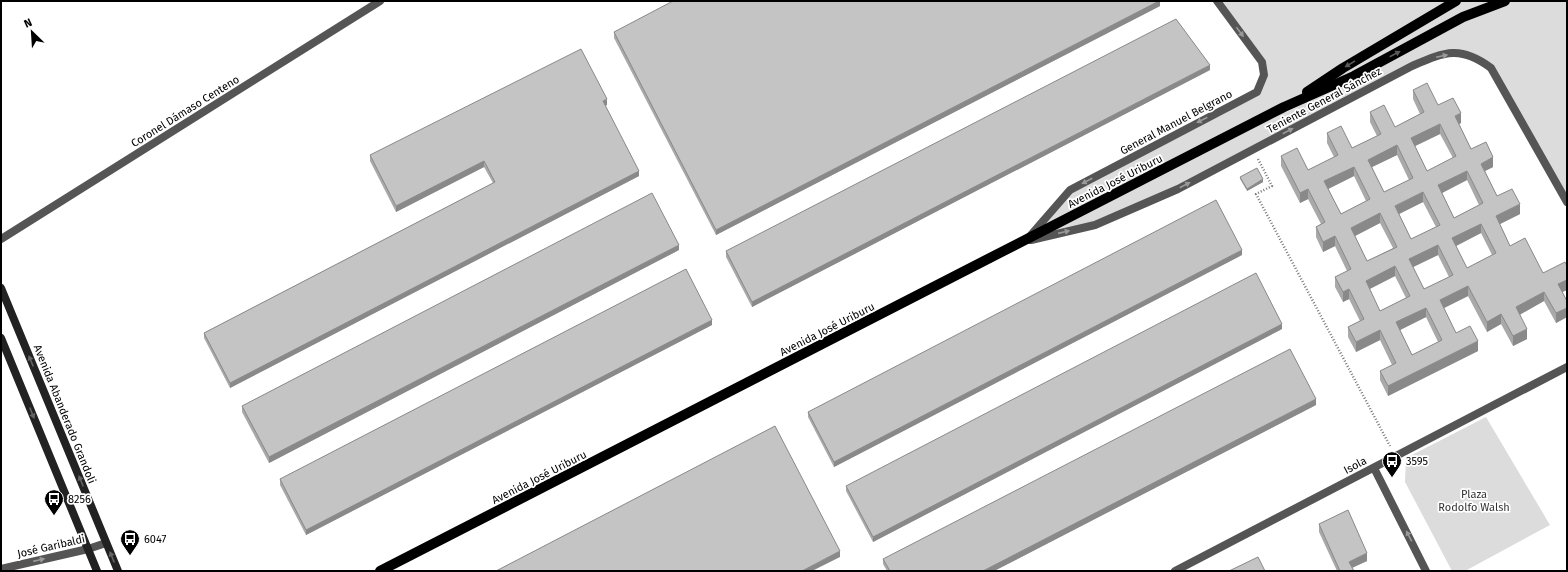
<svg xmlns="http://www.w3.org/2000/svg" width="1568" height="572" font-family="'Fira Sans',sans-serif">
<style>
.green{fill:#dcdcdc}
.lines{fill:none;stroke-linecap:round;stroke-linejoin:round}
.path{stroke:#777;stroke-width:2.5;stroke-dasharray:1 2;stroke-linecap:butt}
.street{stroke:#555;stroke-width:8}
.secondary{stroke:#222;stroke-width:8}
.primary{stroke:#000;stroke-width:10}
.wall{fill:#a9a9a9;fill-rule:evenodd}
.shaded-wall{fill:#898989}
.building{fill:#c4c4c4;stroke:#898989;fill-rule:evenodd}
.oneway{fill:#999}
.oneway2{fill:#595959}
.oneway3{fill:#646464}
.labels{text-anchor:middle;stroke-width:3.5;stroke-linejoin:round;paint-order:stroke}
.street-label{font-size:11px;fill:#000;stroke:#fff}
.poi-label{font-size:11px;fill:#000;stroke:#fff;text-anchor:start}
.park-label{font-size:11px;fill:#333;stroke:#fff}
</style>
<rect width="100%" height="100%" fill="#fff"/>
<!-- green -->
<g class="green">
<polygon points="1217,1 1567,1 1567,202 1491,68 1458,52 1434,57 1253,149 1095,225 1026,241 1070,190 1257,92 1262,62"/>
<polygon points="1486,417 1550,525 1465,571 1452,571 1405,482 1406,458"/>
</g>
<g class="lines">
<!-- path -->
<polyline class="path" points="1258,159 1272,186 1256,194 1390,446"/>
<!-- street -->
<g class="street">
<polyline points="1030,236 1070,190 1257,92 1264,75 1262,62 1217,1"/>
<polyline points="1,239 380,1"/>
<path d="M1031 240 1095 225 1178 189 1412 66C1445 52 1460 45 1491 68L1567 202"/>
<polyline points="1374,468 1426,571"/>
<polyline points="1,569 88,549 106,543"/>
<polyline points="1175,571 1567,367"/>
</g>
<!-- secondary -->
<g class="secondary">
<polyline points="1,288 118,571"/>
<polyline points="1,338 97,571"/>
</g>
<!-- primary -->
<g class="primary">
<polyline points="1307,92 1343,68 1456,1"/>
<polyline points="380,571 1284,107 1354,76 1463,17 1505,1"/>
</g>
</g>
<!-- wall -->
<g class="wall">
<polygon points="1160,1 1160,6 716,235 614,38 614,32"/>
<polygon points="1210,70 752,307 726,257 726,251"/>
<path d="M1413 90 1438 105 1461 123 1459 124 1471 149 1493 167 1485 171 1497 196 1520 214 1500 224 1510 246 1543 273 1567 266V290L1562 292 1567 301V317L1556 323 1544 301 1520 314 1527 339 1513 346 1501 324 1487 332 1468 296 1444 308 1456 333 1478 351 1388 396 1380 380V371L1392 365 1380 340 1356 352 1348 337V327L1360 321 1349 299 1343 302 1335 287V277L1347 271 1335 246 1323 252 1316 237V227L1321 224 1308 199 1300 203 1281 166V156L1308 170 1334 157 1327 143V133L1352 148 1377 136 1370 122V112L1395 127 1420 114 1413 99ZM1440 134 1453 158 1427 171 1415 146ZM1397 155 1409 180 1384 192 1372 167ZM1354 176 1366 201 1341 214 1328 189ZM1467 180 1479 205 1454 218 1442 193ZM1423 202 1436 227 1411 239 1399 214ZM1380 223 1393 248 1367 261 1355 236ZM1481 233 1492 255 1467 268 1456 246ZM1438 255 1449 277 1424 289 1413 267ZM1395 276 1406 298 1380 311 1369 289ZM1426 317 1438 342 1412 355 1400 330Z"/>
<polygon points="607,105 605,106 639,176 230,388 204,338 204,333 493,183 484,167 396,212 370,161 370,155"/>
<polygon points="1240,177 1263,182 1247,191 1240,179"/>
<polygon points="679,250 269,463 242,412 242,406"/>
<polygon points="1242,255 834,467 808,417 808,412"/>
<polygon points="712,325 306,535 280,485 280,479"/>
<polygon points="1282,329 873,542 846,491 846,486"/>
<polygon points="1316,405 994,571 887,571 883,564 883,559"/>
<polygon points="1319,524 1367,561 1352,568 1354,571 1337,571 1319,532"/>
</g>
<!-- shaded-wall -->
<g class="shaded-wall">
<polygon points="1159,1 1160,1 1160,6 716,235 716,230"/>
<polygon points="1210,65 1210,70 752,307 752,302"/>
<polygon points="607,99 607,105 603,107 603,101"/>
<polygon points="1461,113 1461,123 1455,126 1455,116"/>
<polygon points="1440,124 1440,134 1411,148 1411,138"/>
<polygon points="1397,145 1397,155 1368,169 1368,160"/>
<polygon points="1493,157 1493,167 1481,173 1481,164"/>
<polygon points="484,161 484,167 396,212 396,206"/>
<polygon points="1354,167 1354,176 1324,191 1324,181"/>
<polygon points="639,171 639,176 230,388 230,383"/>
<polygon points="1467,171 1467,180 1438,195 1438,185"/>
<polygon points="1263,179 1263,182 1247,191 1247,189"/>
<polygon points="1308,189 1308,199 1300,203 1300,193"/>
<polygon points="1423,192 1423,202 1395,216 1395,206"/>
<polygon points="1520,204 1520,214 1496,226 1496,216"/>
<polygon points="1380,213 1380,223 1351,238 1351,228"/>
<polygon points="1481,224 1481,233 1452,248 1452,238"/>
<polygon points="1335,236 1335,246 1323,252 1323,242"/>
<polygon points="679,245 679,250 269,463 269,457"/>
<polygon points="1438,245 1438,255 1409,269 1409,259"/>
<polygon points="1242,250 1242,255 834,467 834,462"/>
<polygon points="1395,266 1395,276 1366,291 1366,281"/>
<polygon points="1567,280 1567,290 1558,294 1558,284"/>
<polygon points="1468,286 1468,296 1440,310 1440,300"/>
<polygon points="1349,289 1349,299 1343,302 1343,292"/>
<polygon points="1544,292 1544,301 1516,317 1516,307"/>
<polygon points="1426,308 1426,317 1396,332 1396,322"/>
<polygon points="1567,308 1567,317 1556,323 1556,313"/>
<polygon points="1501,314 1501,324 1487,332 1487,322"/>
<polygon points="712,320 712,325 306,535 306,530"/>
<polygon points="1282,324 1282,329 873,542 873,537"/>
<polygon points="1527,329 1527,339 1513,346 1513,336"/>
<polygon points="1380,330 1380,340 1356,352 1356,342"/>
<polygon points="1478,341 1478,351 1388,396 1388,386"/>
<polygon points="1316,399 1316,405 994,571 983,571"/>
<polygon points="840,551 840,557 812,571 802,571"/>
<polygon points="1367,553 1367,561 1349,569 1349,562"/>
</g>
<!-- building -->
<g class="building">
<polygon points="673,1 1159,1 716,230 614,32"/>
<polygon points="1176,19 1210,65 752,302 726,251"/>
<polygon points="581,49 607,99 603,101 639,171 230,383 204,333 495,182 484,161 396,206 370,155"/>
<path d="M1427 83 1438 105 1453 98 1461 113 1455 116 1471 149 1486 142 1493 157 1481 164 1497 196 1512 189 1520 204 1496 216 1510 246 1525 238 1543 273 1565 262 1567 266V280L1558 284 1567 301V308L1556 313 1544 292 1516 307 1527 329 1513 336 1501 314 1487 322 1468 286 1440 300 1456 333 1470 326 1478 341 1388 386 1380 371 1396 363 1380 330 1356 342 1348 327 1364 319 1349 289 1343 292 1335 277 1351 269 1335 236 1323 242 1316 227 1325 222 1308 189 1300 193 1281 156 1297 148 1308 170 1338 155 1327 133 1341 126 1352 148 1381 134 1370 112 1384 105 1395 127 1424 112 1413 90ZM1440 124 1456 156 1427 171 1411 138ZM1397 145 1413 178 1384 192 1368 160ZM1354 167 1370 199 1341 214 1324 181ZM1467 171 1483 203 1454 218 1438 185ZM1423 192 1440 225 1411 239 1395 206ZM1380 213 1397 247 1367 261 1351 228ZM1481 224 1496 253 1467 268 1452 238ZM1438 245 1453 275 1424 289 1409 259ZM1395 266 1410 296 1380 311 1366 281ZM1426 308 1442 340 1412 355 1396 322Z"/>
<polygon points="1257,168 1263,179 1247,189 1240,177"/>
<polygon points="652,193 679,245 269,457 242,406"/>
<polygon points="1216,200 1242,250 834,462 808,412"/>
<polygon points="686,269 712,320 306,530 280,479"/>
<polygon points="1256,273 1282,324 873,537 846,486"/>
<polygon points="1290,349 1316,399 983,571 890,571 883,559"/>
<polygon points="775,426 840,551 802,571 496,571"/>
<polygon points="1348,510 1367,553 1349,562 1354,571 1340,571 1319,524"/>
<polygon points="1258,557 1265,571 1229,571"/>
</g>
<!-- one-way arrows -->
<defs><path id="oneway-solid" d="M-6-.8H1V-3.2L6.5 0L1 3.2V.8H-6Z"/></defs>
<g class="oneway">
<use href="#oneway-solid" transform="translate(1240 32) rotate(53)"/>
<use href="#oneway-solid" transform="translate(1442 56) rotate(-12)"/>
<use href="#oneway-solid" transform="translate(1202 120) rotate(153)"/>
<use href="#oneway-solid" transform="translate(1288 131) rotate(-28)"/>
<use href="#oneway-solid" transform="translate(1087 181) rotate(152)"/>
<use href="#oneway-solid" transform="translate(1185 185) rotate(-28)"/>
<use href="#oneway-solid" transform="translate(1064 232) rotate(-13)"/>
<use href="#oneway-solid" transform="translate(1409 536) rotate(-117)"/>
<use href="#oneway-solid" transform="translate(39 560) rotate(-13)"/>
</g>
<g class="oneway2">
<use href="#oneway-solid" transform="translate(1395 54) rotate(-28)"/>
<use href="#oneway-solid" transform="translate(1350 64) rotate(149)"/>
</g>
<g class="oneway3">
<use href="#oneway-solid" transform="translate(31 361) rotate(-112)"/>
<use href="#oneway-solid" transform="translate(32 413) rotate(68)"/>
<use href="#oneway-solid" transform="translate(81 481) rotate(-112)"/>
<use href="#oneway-solid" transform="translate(112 557) rotate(-112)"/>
</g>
<!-- icons -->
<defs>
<symbol id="bus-pin" viewBox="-11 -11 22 30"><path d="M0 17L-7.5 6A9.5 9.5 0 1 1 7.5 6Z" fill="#000" stroke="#fff"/><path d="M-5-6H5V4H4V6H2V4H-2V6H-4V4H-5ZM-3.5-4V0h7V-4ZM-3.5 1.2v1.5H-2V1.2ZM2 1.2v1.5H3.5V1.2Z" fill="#fff"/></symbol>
</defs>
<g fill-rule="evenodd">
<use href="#bus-pin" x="1381" y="450" width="22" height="30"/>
<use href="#bus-pin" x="43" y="488" width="22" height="30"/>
<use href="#bus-pin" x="119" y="528" width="22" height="30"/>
</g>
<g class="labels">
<!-- street labels -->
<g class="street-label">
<text transform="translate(1324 100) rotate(-28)" y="4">Teniente General Sánchez</text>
<text transform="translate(185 111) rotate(-32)" y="4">Coronel Dámaso Centeno</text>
<text transform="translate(1176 122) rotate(-28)" y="4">General Manuel Belgrano</text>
<text transform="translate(1115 181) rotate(-27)" y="4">Avenida José Uriburu</text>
<text transform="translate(827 329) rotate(-27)" y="4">Avenida José Uriburu</text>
<text transform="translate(65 414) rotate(68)" y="4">Avenida Abanderado Grandoli</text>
<text transform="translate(1355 465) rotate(-28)" y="4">Isola</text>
<text transform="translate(539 477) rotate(-27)" y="4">Avenida José Uriburu</text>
<text transform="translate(51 546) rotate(-13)" y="4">José Garibaldi</text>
</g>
<!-- poi labels -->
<g class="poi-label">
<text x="1406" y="465">3595</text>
<text x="68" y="503">8256</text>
<text x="144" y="543">6047</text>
</g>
<!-- park labels -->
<g class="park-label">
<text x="1474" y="498">Plaza<tspan x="1474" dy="13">Rodolfo Walsh</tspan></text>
</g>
</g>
<!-- border -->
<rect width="1568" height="572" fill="none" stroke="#000000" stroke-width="4"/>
<!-- north arrow -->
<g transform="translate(32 32) rotate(335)" stroke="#ffffff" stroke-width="3" paint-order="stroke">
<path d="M0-3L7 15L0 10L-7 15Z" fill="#000000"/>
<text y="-6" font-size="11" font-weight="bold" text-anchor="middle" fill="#000000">N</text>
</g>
</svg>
